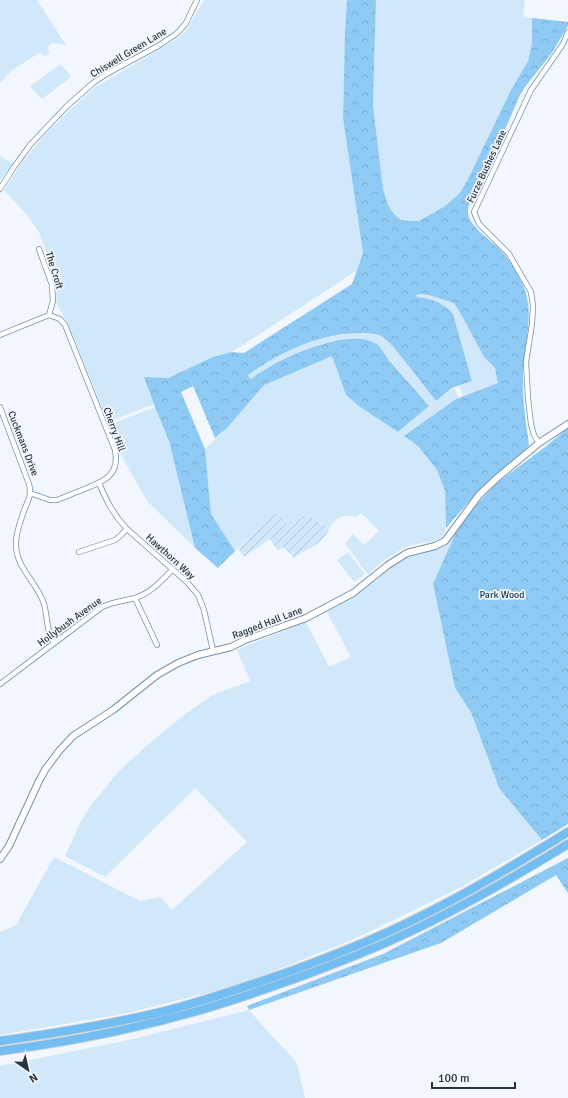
<svg xmlns="http://www.w3.org/2000/svg" width="568" height="1098" font-family="Signika,sans-serif">
<style>
.green{fill:#d0e8fa}
.forest{fill:url(#forest-crowns)}
.garden{fill:url(#garden-furrows)}
.lines{fill:none;stroke-linecap:round;stroke-linejoin:round}
.street-casing{stroke:#7692a7;stroke-width:6}
.secondary-casing{stroke:#7692a7;stroke-width:8}
.highway-casing{stroke:#d0d2d4;stroke-width:10}
.street{stroke:#fff;stroke-width:4.5}
.secondary{stroke:#fff;stroke-width:6}
.highway{stroke:#72bdf1;stroke-width:8}
.labels{text-anchor:middle;stroke-width:3.5;stroke-linejoin:round;paint-order:stroke}
.street-label{font-size:10px;fill:#28343c;stroke:#f1f7fc}
.park-label{font-size:10px;fill:#17394f;stroke:#f1f7fc}
</style>
<defs>
<pattern id="forest-crowns" width="20" height="18" patternUnits="userSpaceOnUse"><rect width="20" height="18" fill="#8ecaf4"/><path d="M2 6a3 3 0 1 1 6 0M12 15a3 3 0 1 1 6 0" fill="none" stroke="#7aaed2"/></pattern>
<pattern id="garden-furrows" width="10" height="10" patternUnits="userSpaceOnUse"><rect width="10" height="10" fill="#d0e8fa"/><path d="M-1 1l2-2M0 10L10 0M9 11l2-2" fill="none" stroke="#b3c8d7"/></pattern>
</defs>
<rect width="100%" height="100%" fill="#f1f7fc"/>
<!-- green -->
<g class="green">
<polygon points="0,0 37,0 66,45 52,43 48,47 49,52 48,55 44,56 39,53 11,71 0,83"/>
<polygon points="204,0 347,0 345,31 343,118 363,253 356,271 232,352 213,357 168,378 144,377 154,404 108,422 67,322 57,304 56,293 51,271 45,248 39,232 27,215 4,190 23,161 45,135 73,107 94,88 177,39 188,28"/>
<polygon points="376,0 525,0 523,17 532,18 532,43 528,61 511,90 468,179 460,193 445,206 419,221 411,221 401,220 394,214 388,205 383,189 373,105"/>
<polygon points="61,64 71,77 42,99 30,86"/>
<polygon points="0,156 13,164 0,181"/>
<path d="M415 294H420L429 295 454 303 462 316 484 357 495 368 499 383 463 396 459 386 472 381 453 314C443 302 432 299 417 297Z"/>
<path d="M353 333H370L383 337 393 346 436 401 454 388 459 398 456 399 417 445 437 470 445 491 446 528C445 533 444 535 440 538 431 544 419 542 409 546 393 552 380 563 368 575L345 543 353 534 364 545 379 531 361 513 356 517C344 514 336 516 330 528L308 516 304 515 290 528 275 513 235 551 211 514 205 449 227 428 264 385 332 355 346 395 360 407 398 432 429 406 378 346 352 339 328 342 297 353 274 364 250 379 247 375C268 361 292 347 316 340 329 336 341 335 353 333Z"/>
<polygon points="155,407 169,441 195,548 147,501 125,462 109,425"/>
<polygon points="458,529 433,584 455,688 471,712 499,788 542,840 461,887 354,939 239,985 128,1013 0,1035 0,932 16,925 54,857 140,901 160,897 172,910 247,842 195,788 105,877 65,856 81,821 92,804 120,770 151,742 188,712 201,703 213,695 250,681 237,650 306,622 329,667 351,657 326,610 376,580 400,560 420,552 445,545"/>
<polygon points="348,552 365,574 354,582 337,560"/>
<polygon points="249,1010 270,1034 290,1055 297,1064 305,1098 0,1098 0,1066 129,1040"/>
</g>
<!-- forest -->
<g class="forest">
<path d="M347 0H376L373 105 383 189 388 205 394 214 401 220 411 221H419L445 206 460 193 468 179 511 90 528 61 532 43V18L568 22V26L551 54 525 87 520 95 475 198C473 200 470 202 469 205 462 224 492 240 502 252 511 261 518 274 523 285 536 315 523 345 523 375 522 398 526 422 529 445L523 454 477 492 446 528 445 491 437 470 417 445 404 436 456 399 498 383 495 368 484 357 462 316 454 303 429 295 420 294 416 295 417 297C432 299 443 302 453 314L472 381 452 388 436 401C425 387 415 374 404 360 398 353 392 344 384 338 377 333 368 333 360 333 320 333 280 352 248 375L250 379C258 374 266 369 274 364 297 352 354 327 378 345 382 349 385 355 389 360 402 375 416 391 429 406L398 432 360 407 346 395 332 356 264 385 227 428 215 438 193 386 181 392 205 449 211 514 235 551 218 568 195 548 169 441 155 407 144 377 168 378 213 357 232 352 244 353 352 284 363 253 343 118 345 31Z"/>
<polygon points="568,428 568,824 542,840 499,788 471,712 455,688 433,584 461,521 497,483 545,447"/>
<polygon points="568,858 568,893 556,875 441,943 249,1010 247,1006 383,954"/>
</g>
<!-- garden -->
<path class="garden" d="M275 512 290 527 303 515 308 516 330 528C321 546 309 547 294 558L283 547 278 551 270 539 244 557 238 549Z"/>
<g class="lines">
<defs>
<g id="street">
<polyline points="0,189 14,167 30,145 67,106 93,83 108,73 158,46 176,34 181,29 186,23 197,0"/>
<polyline points="39,249 52,285 53,301 49,315"/>
<polyline points="0,335 49,315"/>
<path d="M0 407 29 484C30 487 30 490 30 493 30 498 27 503 25 508 21 520 16 531 16 543 15 568 38 583 44 604 48 618 46 631 54 643"/>
<polyline points="539,443 534,435 531,424 528,398 526,362 532,324 533,306 531,292 509,254 479,224 474,212 531,90 563,44 568,32"/>
<path d="M99 483C107 502 113 514 127 529L187 582 198 595 204 610 213 651"/>
<path d="M30 493 50 500H57C67 496 77 492 87 488 105 481 120 474 115 450L65 325 60 319 49 315"/>
<polyline points="79,552 115,540 120,536 127,529"/>
<polyline points="135,598 157,645"/>
<path d="M0 684 102 607C113 602 124 601 135 598 151 593 161 581 173 569"/>
</g>
<polyline id="secondary" points="0,859 9,846 39,781 45,770 59,751 73,736 113,710 157,675 178,663 198,655 231,647 245,640 306,618 353,593 388,565 407,553 435,546 445,541 479,495 497,478 539,443 568,424"/>
<g id="highway">
<path d="M0 1041C57 1033 113 1024 169 1010 210 999 251 985 291 971 335 955 378 938 419 917 470 892 519 862 568 832"/>
<path d="M0 1051C63 1043 125 1031 186 1014 227 1003 266 989 305 975 340 962 374 949 407 933 463 907 516 876 568 844"/>
</g>
</defs>
<!-- street casing -->
<use href="#street" class="street-casing"/>
<!-- secondary casing -->
<use href="#secondary" class="secondary-casing"/>
<!-- highway casing -->
<use href="#highway" class="highway-casing"/>
<!-- street -->
<use href="#street" class="street"/>
<!-- secondary -->
<use href="#secondary" class="secondary"/>
<!-- highway -->
<use href="#highway" class="highway"/>
</g>
<g class="labels">
<!-- street labels -->
<g class="street-label">
<text transform="translate(128 52) rotate(-31)" y="4">Chiswell Green Lane</text>
<text transform="translate(486 166) rotate(-65)" y="4">Furze Bushes Lane</text>
<text transform="translate(55 270) rotate(73)" y="4">The Croft</text>
<text transform="translate(115 429) rotate(70)" y="4">Cherry Hill</text>
<text transform="translate(24 443) rotate(69)" y="4">Cuckmans Drive</text>
<text transform="translate(171 556) rotate(42)" y="4">Hawthorn Way</text>
<text transform="translate(69 621) rotate(-36)" y="4">Hollybush Avenue</text>
<text transform="translate(267 622) rotate(-21)" y="4">Ragged Hall Lane</text>
</g>
<!-- park labels -->
<g class="park-label">
<text x="502" y="598">Park Wood</text>
</g>
</g>
<!-- north arrow -->
<g transform="translate(28 1070) rotate(146)" stroke="#f1f7fc" stroke-width="3" paint-order="stroke">
<path d="M0-3L7 15L0 10L-7 15Z" fill="#28343c"/>
<text y="-6" font-size="11" font-weight="bold" text-anchor="middle" fill="#28343c">N</text>
</g>
<!-- scale -->
<path d="M432 1082v6h83v-6" fill="none" stroke="#28343c" stroke-width="2"/>
<text x="438" y="1082" font-size="12" fill="#28343c" stroke="#f1f7fc" stroke-width="3" paint-order="stroke">100 m</text>
</svg>
